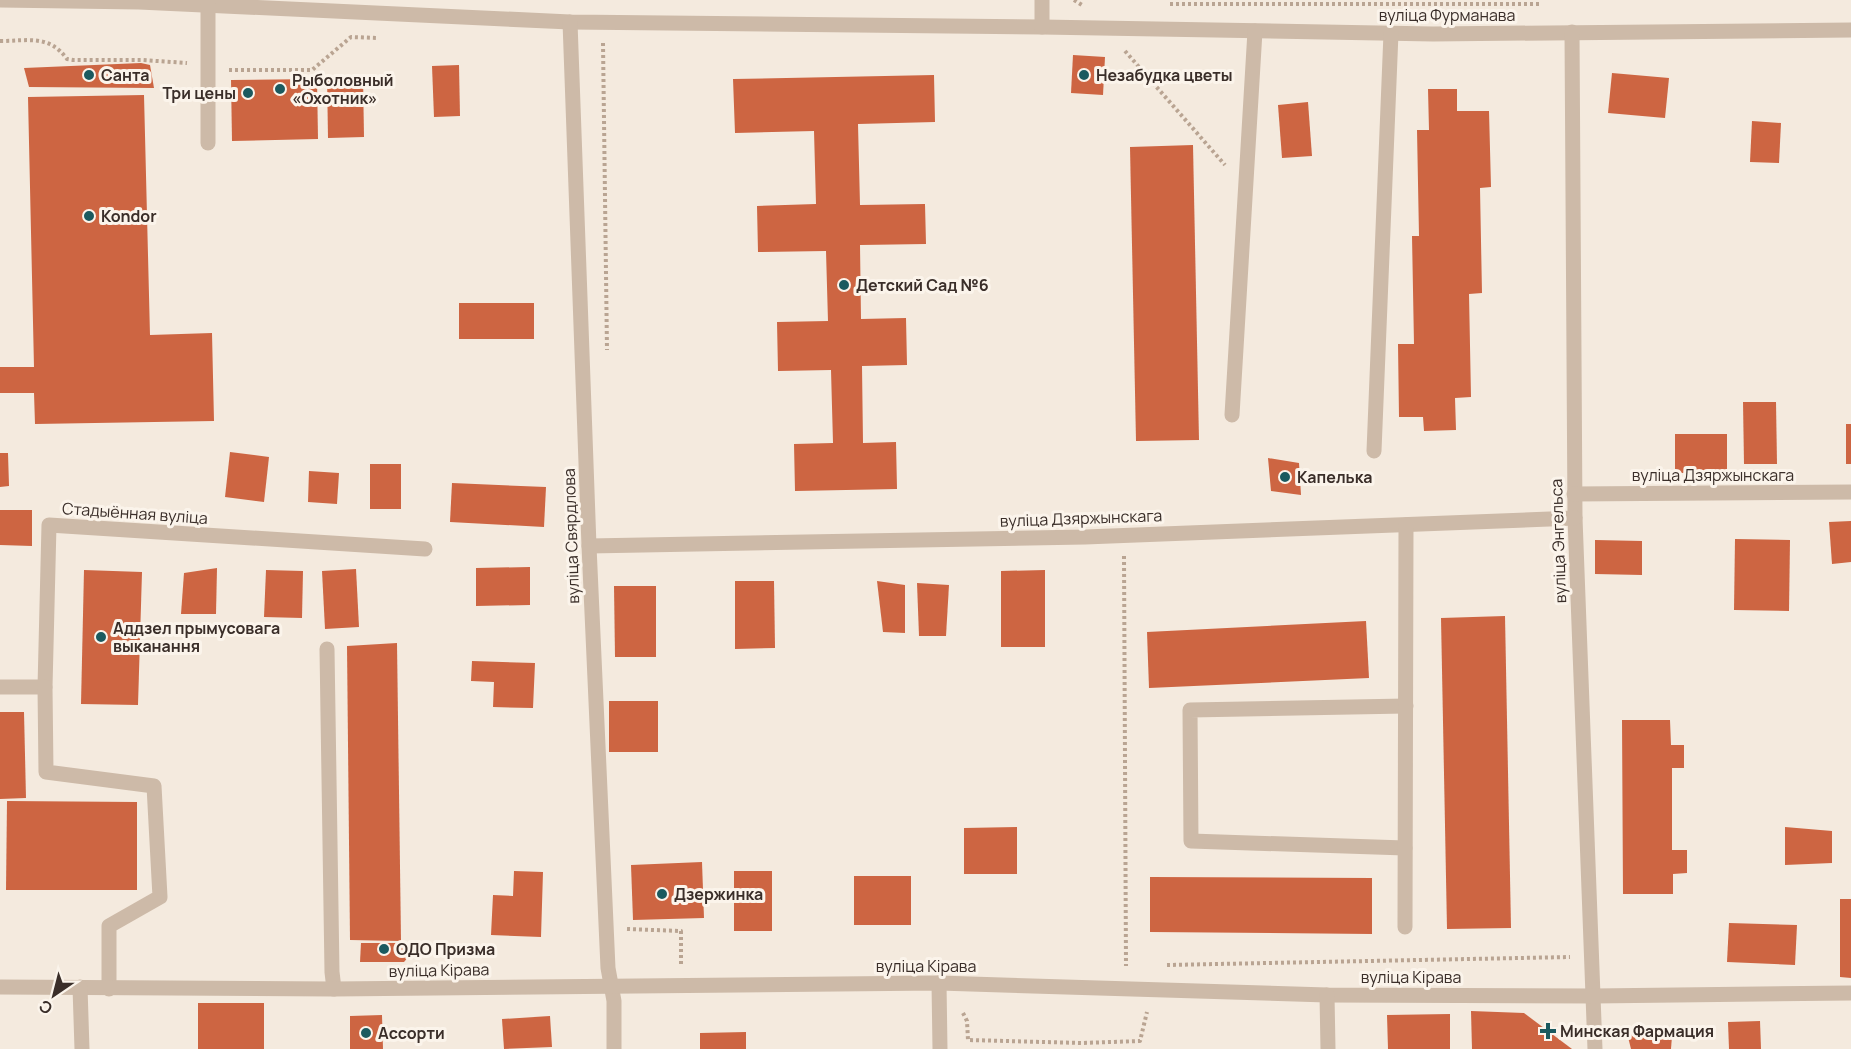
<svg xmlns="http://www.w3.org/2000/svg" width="1851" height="1049" font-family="Manrope,sans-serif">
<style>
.building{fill:#cd6542}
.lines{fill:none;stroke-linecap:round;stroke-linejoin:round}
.path{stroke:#b9a492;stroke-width:4;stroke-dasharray:3 3;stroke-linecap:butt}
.minor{stroke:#cdbaa8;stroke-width:15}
.poi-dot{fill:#1b5a5f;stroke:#fbf4eb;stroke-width:2}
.labels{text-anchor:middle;stroke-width:6;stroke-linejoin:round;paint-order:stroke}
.street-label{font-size:16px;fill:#3a2e29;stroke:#fbf4eb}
.poi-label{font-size:16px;font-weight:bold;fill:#3a2e29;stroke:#fbf4eb;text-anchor:start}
</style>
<rect width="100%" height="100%" fill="#f4eade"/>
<!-- building -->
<g class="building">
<polygon points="1073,55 1105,57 1103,95 1071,93"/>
<polygon points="141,63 150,65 154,88 29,87 24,68"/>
<polygon points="459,65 460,116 434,117 432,66"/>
<polygon points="1612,73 1669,78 1665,118 1608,113"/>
<polygon points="934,75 935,122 858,124 860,205 925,204 926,244 860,245 861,319 906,318 907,365 862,366 863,443 896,442 897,489 795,491 794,444 833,443 831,370 778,371 777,322 828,321 826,251 758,252 757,206 816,204 814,131 735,133 733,79"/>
<polygon points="327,76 363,76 364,137 328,138"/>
<polygon points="317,79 318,139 232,141 231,80"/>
<polygon points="1428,89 1457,89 1457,111 1489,111 1491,187 1480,188 1482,293 1469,294 1471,397 1455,398 1456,430 1424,431 1423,417 1399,417 1398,344 1414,344 1412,236 1419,236 1417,130 1429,130"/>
<polygon points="144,95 150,335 212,333 214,421 35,424 34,393 0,393 0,367 34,367 28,97"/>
<polygon points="1308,102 1312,156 1282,158 1278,105"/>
<polygon points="1752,121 1781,123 1779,163 1750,162"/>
<polygon points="1193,145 1199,440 1136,441 1130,147"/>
<rect x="459" y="303" width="75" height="36"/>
<polygon points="1743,402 1776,402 1777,464 1744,464"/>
<rect x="1846" y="424" width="5" height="40"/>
<rect x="1675" y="434" width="52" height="39"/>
<polygon points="230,452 269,457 264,502 225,497"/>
<polygon points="0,453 8,453 9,486 0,487"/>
<polygon points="1268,458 1299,463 1301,495 1271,491"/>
<rect x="370" y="464" width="31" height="45"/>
<polygon points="309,471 339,473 337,504 308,502"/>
<polygon points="452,483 546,487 544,527 450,522"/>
<polygon points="0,510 32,510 32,546 0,545"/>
<polygon points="1851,521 1851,562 1832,564 1829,522"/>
<polygon points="1735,539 1790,540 1789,611 1734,610"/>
<polygon points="1595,540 1642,541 1642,575 1595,574"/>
<polygon points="530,567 530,605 476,606 476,568"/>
<polygon points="217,568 216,614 181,614 184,573"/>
<polygon points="356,569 359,627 325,629 322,571"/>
<polygon points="84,570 142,572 138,705 81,704"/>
<polygon points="266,570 303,571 302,618 264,617"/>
<polygon points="1045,570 1045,647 1001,647 1001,571"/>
<polygon points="735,581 774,581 775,648 735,649"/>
<polygon points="877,581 905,585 905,633 883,632"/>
<polygon points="917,583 949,585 946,636 919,636"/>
<polygon points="614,586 656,586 656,657 615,657"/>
<polygon points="1505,616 1511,928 1447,929 1441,618"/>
<polygon points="1366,621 1369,678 1149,688 1147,632"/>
<polygon points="397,643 401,941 350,940 347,646"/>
<polygon points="472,661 535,663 533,708 493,707 494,682 471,681"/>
<rect x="609" y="701" width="49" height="51"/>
<polygon points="0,712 24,712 26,798 0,799"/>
<polygon points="1622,720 1670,720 1671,745 1684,745 1684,768 1672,768 1672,850 1687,850 1687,873 1673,874 1673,894 1623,894"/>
<polygon points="7,801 137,802 137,890 6,890"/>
<polygon points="1017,827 1017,874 964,874 964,828"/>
<polygon points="1785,827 1832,831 1832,863 1785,865"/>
<polygon points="702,862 704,918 633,920 631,865"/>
<polygon points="514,871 543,872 541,937 491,935 493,895 513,896"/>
<rect x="734" y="871" width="38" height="60"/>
<rect x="854" y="876" width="57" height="49"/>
<polygon points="1150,877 1372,878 1372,934 1150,932"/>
<polygon points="1840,899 1851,899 1851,978 1840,977"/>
<polygon points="1729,923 1797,925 1795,965 1727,962"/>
<polygon points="361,943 404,943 410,955 404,962 360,962"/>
<rect x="198" y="1003" width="66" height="46"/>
<polygon points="1471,1011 1524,1013 1572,1049 1472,1049"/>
<polygon points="1450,1014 1450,1049 1388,1049 1387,1015"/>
<polygon points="382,1015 383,1049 350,1049 350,1016"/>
<polygon points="550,1016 552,1047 504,1049 502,1019"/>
<polygon points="1760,1021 1761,1049 1729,1049 1728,1022"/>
<polygon points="1626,1029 1672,1036 1671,1049 1631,1049"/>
<polygon points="746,1032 746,1049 700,1049 700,1033"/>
</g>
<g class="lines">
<!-- path -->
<g class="path">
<polyline points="1074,0 1082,5"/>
<polyline points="1170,4 1542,4"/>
<path d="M0 41C27 41 49 34 67 59L73 60H142L187 63"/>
<polyline points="603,43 607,350"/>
<polyline points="1125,51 1225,165"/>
<polyline points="229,70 312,70 351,37 378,38"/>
<polyline points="1124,556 1126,966"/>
<polyline points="627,929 681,931 681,966"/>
<polyline points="1167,965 1570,957"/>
<polyline points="963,1013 967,1021 968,1040 1081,1043 1140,1041 1147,1012"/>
</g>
<!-- minor -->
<g class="minor">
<polyline points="0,0 139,2 570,22 1042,27 1433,34 1851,30"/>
<polyline points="1042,0 1042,27"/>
<polyline points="570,22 589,546 608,968 614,1001 614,1049"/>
<polyline points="1572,32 1575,518 1595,1049"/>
<polyline points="208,143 208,5"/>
<polyline points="1232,415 1255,31"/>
<polyline points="1374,451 1391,33"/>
<polyline points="1574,494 1851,492"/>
<polyline points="589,546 1085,537 1575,518"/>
<polyline points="327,649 332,972 334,989"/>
<polyline points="0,687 45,687 49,525 425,549"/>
<polyline points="45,687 46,772 154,786 160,897 109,926 109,989"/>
<polyline points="1405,848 1191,841 1190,710 1406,706"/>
<polyline points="1405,927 1406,525"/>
<polyline points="939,983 940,1049"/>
<polyline points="0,987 334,989 939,983 1327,995 1594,996 1851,993"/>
<polyline points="80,987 82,1049"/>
<polyline points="1327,995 1328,1049"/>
</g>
</g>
<!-- markers -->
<g class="poi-dot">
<circle cx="89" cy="75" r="6"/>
<circle cx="1084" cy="75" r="6"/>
<circle cx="280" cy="89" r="6"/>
<circle cx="248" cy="93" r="6"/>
<circle cx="89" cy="216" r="6"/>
<circle cx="844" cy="285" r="6"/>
<circle cx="1285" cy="477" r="6"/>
<circle cx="101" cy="637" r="6"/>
<circle cx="662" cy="894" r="6"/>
<circle cx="384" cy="949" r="6"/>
<path d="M1545 1022h6v6h6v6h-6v6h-6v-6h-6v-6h6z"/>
<circle cx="366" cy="1033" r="6"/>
</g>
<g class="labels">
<!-- street labels -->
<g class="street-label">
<text x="1447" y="21">вуліца Фурманава</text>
<text x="1713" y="481">вуліца Дзяржынскага</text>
<text transform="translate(135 513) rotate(4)" y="6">Стадыённая вуліца</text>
<text transform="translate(1081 518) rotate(-2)" y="6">вуліца Дзяржынскага</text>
<text transform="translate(571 536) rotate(-92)" y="6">вуліца Свярдлова</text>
<text transform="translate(1558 541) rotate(-92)" y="6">вуліца Энгельса</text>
<text x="926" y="972">вуліца Кірава</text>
<text transform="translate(439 970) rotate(-1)" y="6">вуліца Кірава</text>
<text x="1411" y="983">вуліца Кірава</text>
</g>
<!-- poi labels -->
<g class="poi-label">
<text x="101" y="81">Санта</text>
<text x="1096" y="81">Незабудка цветы</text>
<text x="292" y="86">Рыболовный<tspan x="292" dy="18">«Охотник»</tspan></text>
<text x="236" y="99" text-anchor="end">Три цены</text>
<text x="101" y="222">Kondor</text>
<text x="856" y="291">Детский Сад №6</text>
<text x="1297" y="483">Капелька</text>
<text x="113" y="634">Аддзел прымусовага<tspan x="113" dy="18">выканання</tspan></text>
<text x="674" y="900">Дзержинка</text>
<text x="396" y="955">ОДО Призма</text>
<text x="1560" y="1037">Минская Фармация</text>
<text x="378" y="1039">Ассорти</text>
</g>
</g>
<!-- north arrow -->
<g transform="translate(54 995) rotate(215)" stroke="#fbf4eb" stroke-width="4.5" paint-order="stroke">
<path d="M0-4.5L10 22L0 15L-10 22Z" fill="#3a2e29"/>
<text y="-9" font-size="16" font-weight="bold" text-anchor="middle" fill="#3a2e29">С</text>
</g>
</svg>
